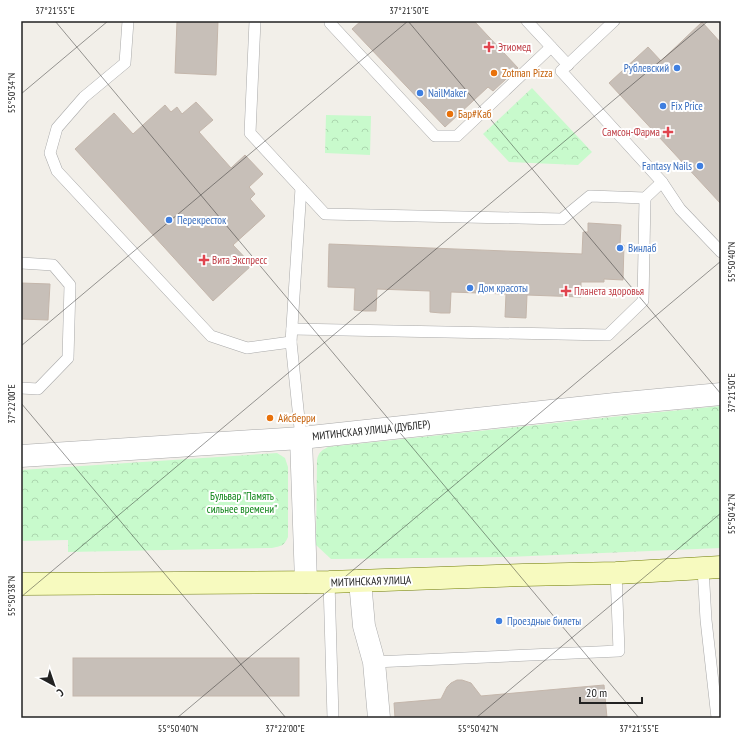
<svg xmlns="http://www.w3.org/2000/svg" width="742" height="739" font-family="'PT Sans Narrow',sans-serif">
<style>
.park{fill:url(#park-crowns)}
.building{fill:#c7bfb8;stroke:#c4b6ab}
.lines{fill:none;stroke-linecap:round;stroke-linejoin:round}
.lane-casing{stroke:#a9a9a9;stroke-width:12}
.street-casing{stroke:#a9a9a9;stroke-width:23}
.secondary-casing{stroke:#707d05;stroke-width:23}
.lane{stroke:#fff;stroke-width:11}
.street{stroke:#fff;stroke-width:22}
.secondary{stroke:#f7fabf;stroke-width:22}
.ticks{fill:none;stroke:#222;stroke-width:1;stroke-opacity:0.45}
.health-dot{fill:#e0444e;stroke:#fff;stroke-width:1.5}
.shop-dot{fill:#3f7fe0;stroke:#fff;stroke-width:1.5}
.food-dot{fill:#e8710a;stroke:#fff;stroke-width:1.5}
.labels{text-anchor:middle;stroke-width:4;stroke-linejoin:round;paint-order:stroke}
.health-label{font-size:11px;fill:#be3a42;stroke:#fff;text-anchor:start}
.shop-label{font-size:11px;fill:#366cbe;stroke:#fff;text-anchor:start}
.food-label{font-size:11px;fill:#c56008;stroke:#fff;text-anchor:start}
.street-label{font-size:11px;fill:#222;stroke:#fff}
.park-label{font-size:11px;fill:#0c8416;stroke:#fff}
.neatline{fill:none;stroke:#222;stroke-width:1.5}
.ticks-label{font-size:10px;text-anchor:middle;fill:#222}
</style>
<defs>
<pattern id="park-crowns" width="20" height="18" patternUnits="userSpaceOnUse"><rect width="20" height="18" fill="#c8facc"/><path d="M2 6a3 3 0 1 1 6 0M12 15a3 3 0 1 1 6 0" fill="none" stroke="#acd6af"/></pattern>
</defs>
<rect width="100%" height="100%" fill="#f2efe9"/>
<!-- park -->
<g class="park">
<polygon points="532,88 592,152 578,165 509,162 483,134"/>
<polygon points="326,115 371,116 370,155 325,153"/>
<path d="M721 406V548L506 557 331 559 316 545 317 460C318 453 322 450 328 447L631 415Z"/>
<path d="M277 453 285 458 288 467V537C284 546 281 546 272 548L68 552V540L21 541V470Z"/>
</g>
<!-- building -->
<g class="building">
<polygon points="177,21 218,21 216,75 175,73"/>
<polygon points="361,21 474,21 518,68 493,91 488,87 445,127 352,29"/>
<polygon points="702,22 721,43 721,204 609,83 648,47 661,61"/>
<polygon points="196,102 213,120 199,132 231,168 245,155 263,174 249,187 255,194 250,199 265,216 233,245 252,265 213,301 75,149 114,113 133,134 165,105 171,112 177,107 182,114"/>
<polygon points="588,223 621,225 620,245 624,245 623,280 604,279 604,282 581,282 581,297 527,295 526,318 505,317 506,294 451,292 450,313 441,313 430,312 430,291 377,289 376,311 365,311 354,310 355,288 328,287 329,244 582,254 583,232 588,232"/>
<polygon points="21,283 50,284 48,320 21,319"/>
<rect x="73" y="658" width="226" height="38"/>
<polygon points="457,680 462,680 471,683 481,696 604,685 607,718 395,718 394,703 441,699 447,687 451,683"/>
</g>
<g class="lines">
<defs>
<g id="lane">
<polyline points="128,21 125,63 84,97 57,128 50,153 57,171 211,336 247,348 291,342"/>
<polyline points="255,21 250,133 325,214 562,219 590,196 645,198 662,182"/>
<polyline points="527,21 568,65"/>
<polyline points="614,21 561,71 662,182 680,209 721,252"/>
<polyline points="330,23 435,136 457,136 551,47"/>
<polyline points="301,188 291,342 301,438"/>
<polyline points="21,263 53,265 70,285 68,358 38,389 21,388"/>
<polyline points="292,329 608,335 643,301 645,198"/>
<polyline points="703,568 706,620 717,718"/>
<polyline points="329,582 333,718"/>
<polyline points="374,662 619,651 616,573"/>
</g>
<g id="street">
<polyline points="301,438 306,582"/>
<polyline points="21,456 301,438 615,404 721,394"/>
<polyline points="360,581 364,626 374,662 379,718"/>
</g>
<polyline id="secondary" points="21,584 329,582 523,575 616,573 721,567"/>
</defs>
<!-- lane casing -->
<use href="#lane" class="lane-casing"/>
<!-- street casing -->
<use href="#street" class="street-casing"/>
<!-- secondary casing -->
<use href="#secondary" class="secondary-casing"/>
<!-- lane -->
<use href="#lane" class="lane"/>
<!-- street -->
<use href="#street" class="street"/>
<!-- secondary -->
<use href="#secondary" class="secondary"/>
</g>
<!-- ticks -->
<path class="ticks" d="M55 21 639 718M408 21 721 394M21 94 108 21M21 346 408 21M21 403 286 718M21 597 708 21M177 718 721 261M476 718 721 513"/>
<!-- markers -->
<g class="health-dot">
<path d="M487 41h4v4h4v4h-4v4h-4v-4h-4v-4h4z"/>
<path d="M666 126h4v4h4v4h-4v4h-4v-4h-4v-4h4z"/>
<path d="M202 254h4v4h4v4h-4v4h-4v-4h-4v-4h4z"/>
<path d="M564 285h4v4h4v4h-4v4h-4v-4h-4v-4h4z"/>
</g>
<g class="shop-dot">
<circle cx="677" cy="68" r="4"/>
<circle cx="420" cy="93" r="4"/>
<circle cx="663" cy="106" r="4"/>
<circle cx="700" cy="166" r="4"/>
<circle cx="169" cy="220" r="4"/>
<circle cx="620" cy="248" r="4"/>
<circle cx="470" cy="288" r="4"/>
<circle cx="499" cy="621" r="4"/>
</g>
<g class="food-dot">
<circle cx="494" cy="73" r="4"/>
<circle cx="450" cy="114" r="4"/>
<circle cx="270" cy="418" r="4"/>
</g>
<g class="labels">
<!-- health labels -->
<g class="health-label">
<text x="498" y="51">Этиомед</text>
<text x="660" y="136" text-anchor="end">Самсон-Фарма</text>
<text x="212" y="264">Вита Экспресс</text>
<text x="574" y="295">Планета здоровья</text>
</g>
<!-- shop labels -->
<g class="shop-label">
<text x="669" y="72" text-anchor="end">Рублевский</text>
<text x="428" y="97">NailMaker</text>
<text x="671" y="110">Fix Price</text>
<text x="692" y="170" text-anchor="end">Fantasy Nails</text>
<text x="177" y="224">Перекресток</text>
<text x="628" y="252">Винлаб</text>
<text x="478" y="292">Дом красоты</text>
<text x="507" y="625">Проездные билеты</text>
</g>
<!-- food labels -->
<g class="food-label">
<text x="502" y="77">Zotman Pizza</text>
<text x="458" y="118">Бар#Каб</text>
<text x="278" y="422">Айсберри</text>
</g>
<!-- street labels -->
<g class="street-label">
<text transform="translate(371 430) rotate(-6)" y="4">МИТИНСКАЯ УЛИЦА (ДУБЛЕР)</text>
<text transform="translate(371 581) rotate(-2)" y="4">МИТИНСКАЯ УЛИЦА</text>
</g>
<!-- park labels -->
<g class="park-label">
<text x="242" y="500">Бульвар "Память<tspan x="242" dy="13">сильнее времени"</tspan></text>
</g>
</g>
<!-- border -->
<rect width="742" height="739" fill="none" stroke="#ffffff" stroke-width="44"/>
<!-- north arrow -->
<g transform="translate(54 685) rotate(140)" stroke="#ffffff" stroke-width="3" paint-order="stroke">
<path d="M0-3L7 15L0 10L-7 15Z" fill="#222222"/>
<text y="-6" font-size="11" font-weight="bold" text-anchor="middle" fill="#222222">С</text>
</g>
<!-- scale -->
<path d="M580 697v6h62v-6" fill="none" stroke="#222222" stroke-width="2"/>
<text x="586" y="697" font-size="12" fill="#222222" stroke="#ffffff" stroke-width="3" paint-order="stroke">20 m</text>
<rect x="22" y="22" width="698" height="695" class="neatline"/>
<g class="ticks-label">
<text x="55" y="14">37°21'55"E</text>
<text x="409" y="14">37°21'50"E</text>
<text transform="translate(11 93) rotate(-90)" y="4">55°50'34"N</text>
<text transform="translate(731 262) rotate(-90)" y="4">55°50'40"N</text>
<text transform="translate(731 393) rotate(-90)" y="4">37°21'50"E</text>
<text transform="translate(11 404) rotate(-90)" y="4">37°22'00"E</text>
<text transform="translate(731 514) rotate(-90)" y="4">55°50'42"N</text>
<text transform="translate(11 596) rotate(-90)" y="4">55°50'38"N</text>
<text x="178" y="732">55°50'40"N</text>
<text x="285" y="732">37°22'00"E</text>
<text x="478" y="732">55°50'42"N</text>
<text x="639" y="732">37°21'55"E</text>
</g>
</svg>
